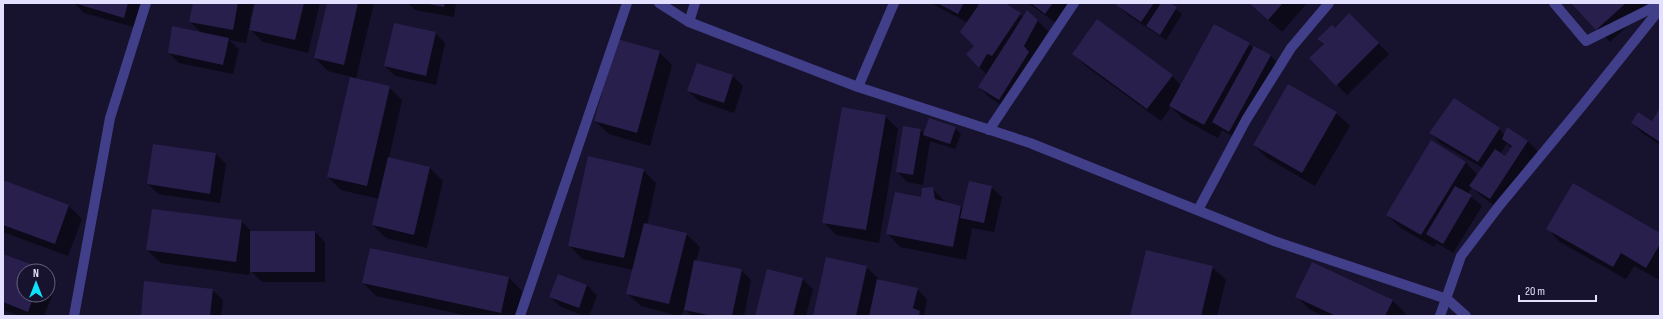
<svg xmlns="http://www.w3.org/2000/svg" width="1663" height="319" font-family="'Sofia Sans Condensed',sans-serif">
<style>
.shadow{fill:#0007;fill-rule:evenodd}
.building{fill:#291f4d}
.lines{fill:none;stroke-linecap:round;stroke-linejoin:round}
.minor{stroke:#423f8a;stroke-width:10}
</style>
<rect width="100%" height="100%" fill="#17122d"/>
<!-- shadow -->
<g class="shadow">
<polygon points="74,3 141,3 134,27 84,13"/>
<polygon points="194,3 254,3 250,20 252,21 256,3 320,3 308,53 263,42 249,28 246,43 229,40 239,49 233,74 179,63 169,53 202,33 190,22"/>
<polygon points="328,3 374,3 356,78 328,71 315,58"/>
<polygon points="408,3 456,3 454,17 415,10"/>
<polygon points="931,3 979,3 977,6 979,7 981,3 1004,3 1023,17 1027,11 1048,31 1033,57 1038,63 1009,110 989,97 979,87 987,75 979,67 975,46 968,23"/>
<polygon points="1028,3 1071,3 1056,23"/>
<polygon points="1119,3 1169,3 1182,14 1166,40 1128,15 1117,5"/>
<polygon points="1249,3 1307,3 1282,32"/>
<polygon points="1572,3 1644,3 1648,7 1610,42"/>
<polygon points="1349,15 1389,54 1347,95 1310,58 1324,45 1318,39 1335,30"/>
<polygon points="1098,21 1172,76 1181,85 1249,44 1254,49 1255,47 1271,56 1281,66 1240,141 1222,130 1218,138 1183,119 1171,107 1161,121 1086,66 1073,53"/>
<polygon points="435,33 445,43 436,85 395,76 385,66"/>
<polygon points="659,52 672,65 650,146 609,134 595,121"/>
<polygon points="697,64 733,76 743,86 734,113 699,101 688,91"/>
<polygon points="389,87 402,100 389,158 430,168 443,181 427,248 386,238 373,225 379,199 341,190 328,177"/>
<polygon points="1660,110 1660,145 1642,133 1632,123 1652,122"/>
<polygon points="1336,113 1350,126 1315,186 1267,158 1254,145"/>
<polygon points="885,116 898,129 879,243 836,235 823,222"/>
<polygon points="955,128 961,134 955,149 930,141 923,185 907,182 897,171 920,130 925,134"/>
<path d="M1499 129 1505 135 1528 141 1538 152 1500 209 1481 196 1472 187 1468 194 1482 206 1453 253 1437 243 1434 247 1401 228 1387 215 1431 142 1466 163 1478 175 1483 168 1440 143 1430 132ZM1507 143 1512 148 1505 157 1500 154Z"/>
<polygon points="154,145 216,154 226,164 220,203 158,194 148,184"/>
<polygon points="643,170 656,183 647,225 686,234 700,247 696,261 741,270 751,280 744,316 692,316 684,309 682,316 679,316 641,306 627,293 633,270 582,259 569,245"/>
<polygon points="3,182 69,206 82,219 68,256 3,232"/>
<polygon points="991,187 1002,197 994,232 972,228 966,260 900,247 887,233 932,188 946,203 961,206 963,209"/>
<polygon points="241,221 252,232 315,232 325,242 325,282 262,282 250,270 249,275 161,263 147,250"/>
<polygon points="1547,228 1660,234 1660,280 1634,266 1626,279 1560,242"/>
<polygon points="3,255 44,271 24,271 24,295 48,295 48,275 57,283 44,316 20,316 3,310"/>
<polygon points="866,267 880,280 917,289 927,299 924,316 814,316"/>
<polygon points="1212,267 1226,280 1217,316 1131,316"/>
<polygon points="509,278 522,291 516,316 469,316 376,296 363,283"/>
<polygon points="802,279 813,289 806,316 756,316"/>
<polygon points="587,285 597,296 589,316 584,316 561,307 550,297"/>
<polygon points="212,290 223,300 221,316 142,316"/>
<polygon points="1296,296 1392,300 1406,314 1404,316 1323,316 1309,309"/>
</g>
<!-- building -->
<g class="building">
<polygon points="74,3 128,3 124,18"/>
<polygon points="193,3 238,3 233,30 189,22"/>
<polygon points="255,3 304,3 295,40 249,30"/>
<polygon points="327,3 358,3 344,65 314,58"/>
<polygon points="424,3 445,3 444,7"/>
<polygon points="937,3 964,3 958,14"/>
<polygon points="980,3 1005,3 1021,13 992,56 987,54 979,68 966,54 974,46 960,32"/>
<polygon points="1031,3 1053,3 1045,14"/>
<polygon points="1118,3 1154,3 1141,22 1116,5"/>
<polygon points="1161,3 1170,3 1177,7 1160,35 1146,26"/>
<polygon points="1249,3 1283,3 1268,20"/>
<polygon points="1571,3 1626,3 1596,30"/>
<polygon points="1027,10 1038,20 1024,46 1029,52 999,100 978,87"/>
<polygon points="1349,13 1379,43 1336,86 1309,58 1324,44 1317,39 1332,25 1335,28"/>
<polygon points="1097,19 1173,75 1147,109 1072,54"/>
<polygon points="394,23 436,32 426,76 384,66"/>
<polygon points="1214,24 1250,43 1204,125 1169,106"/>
<polygon points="172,26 229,38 223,65 168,53"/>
<polygon points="617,39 660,51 637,133 594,121"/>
<polygon points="1254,46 1271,55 1229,132 1212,122"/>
<polygon points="697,63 733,75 724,103 687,91"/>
<polygon points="350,77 390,86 367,186 327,177"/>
<polygon points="1288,84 1337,112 1302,173 1253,145"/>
<polygon points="1454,98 1500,128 1478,162 1429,133"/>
<polygon points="842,107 886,115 866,230 822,223"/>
<polygon points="1660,108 1660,142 1631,123 1638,112 1652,121"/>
<polygon points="929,118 956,127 950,144 923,135"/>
<polygon points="903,126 921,129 913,175 896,172"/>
<polygon points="1507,127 1528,141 1490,199 1469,186 1495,149 1505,156 1512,146 1502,139"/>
<polygon points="1431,140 1466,162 1421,235 1386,215"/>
<polygon points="153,144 216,153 210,194 147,184"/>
<polygon points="588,156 644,169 624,258 568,246"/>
<polygon points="388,157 430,167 414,235 372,225"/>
<polygon points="3,180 69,205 55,244 3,225"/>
<polygon points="969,181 992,186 984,223 960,218"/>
<polygon points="1573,183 1660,233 1660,244 1646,268 1621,253 1613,267 1546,229"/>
<polygon points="1455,186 1472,195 1443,244 1426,234"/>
<polygon points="933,187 935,199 961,206 953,247 886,234 895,192 921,197 922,188"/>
<polygon points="152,209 242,220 236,262 146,250"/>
<polygon points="644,223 687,233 669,304 626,294"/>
<rect x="250" y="231" width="65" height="41"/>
<polygon points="370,248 509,277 501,313 362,283"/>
<polygon points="1146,250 1213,266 1201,316 1130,316"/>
<polygon points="3,254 44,269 43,271 24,271 24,295 34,295 28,312 3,302"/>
<polygon points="826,257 867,266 856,316 813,316"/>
<polygon points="694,260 742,269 732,316 713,316 684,310"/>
<polygon points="1312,262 1393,300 1385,316 1336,316 1295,297"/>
<polygon points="767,269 803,278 793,316 755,316"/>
<polygon points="558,274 587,285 579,308 549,297"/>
<polygon points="877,279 918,288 913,308 920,311 919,316 869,316"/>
<polygon points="144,281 213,289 210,316 141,316"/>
</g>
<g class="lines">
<!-- minor -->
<g class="minor">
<polyline points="659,3 689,22 858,87 1030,143 1274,241 1447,299 1466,316"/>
<polyline points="1554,3 1586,41 1660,4"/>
<polyline points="689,22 695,3"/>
<polyline points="858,87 894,3"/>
<polyline points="989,130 1074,3"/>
<polyline points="1198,210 1246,120 1291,48 1329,3"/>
<polyline points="74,316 110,118 146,3"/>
<polyline points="520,316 627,3"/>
<polyline points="1440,316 1461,256 1499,206 1582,106 1660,9"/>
</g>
</g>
<!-- border -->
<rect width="1663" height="319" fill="none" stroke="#e3dffe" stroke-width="8"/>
<!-- north arrow -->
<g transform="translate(36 283)"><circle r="19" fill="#17122d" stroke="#696481"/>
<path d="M0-3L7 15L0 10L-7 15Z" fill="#0fe1fa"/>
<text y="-6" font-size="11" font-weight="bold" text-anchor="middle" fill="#e3dffe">N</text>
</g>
<!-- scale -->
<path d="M1519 295v6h77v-6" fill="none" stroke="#e3dffe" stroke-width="2"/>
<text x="1525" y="295" font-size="12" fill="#e3dffe" stroke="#17122d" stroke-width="3" paint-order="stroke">20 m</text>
</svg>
